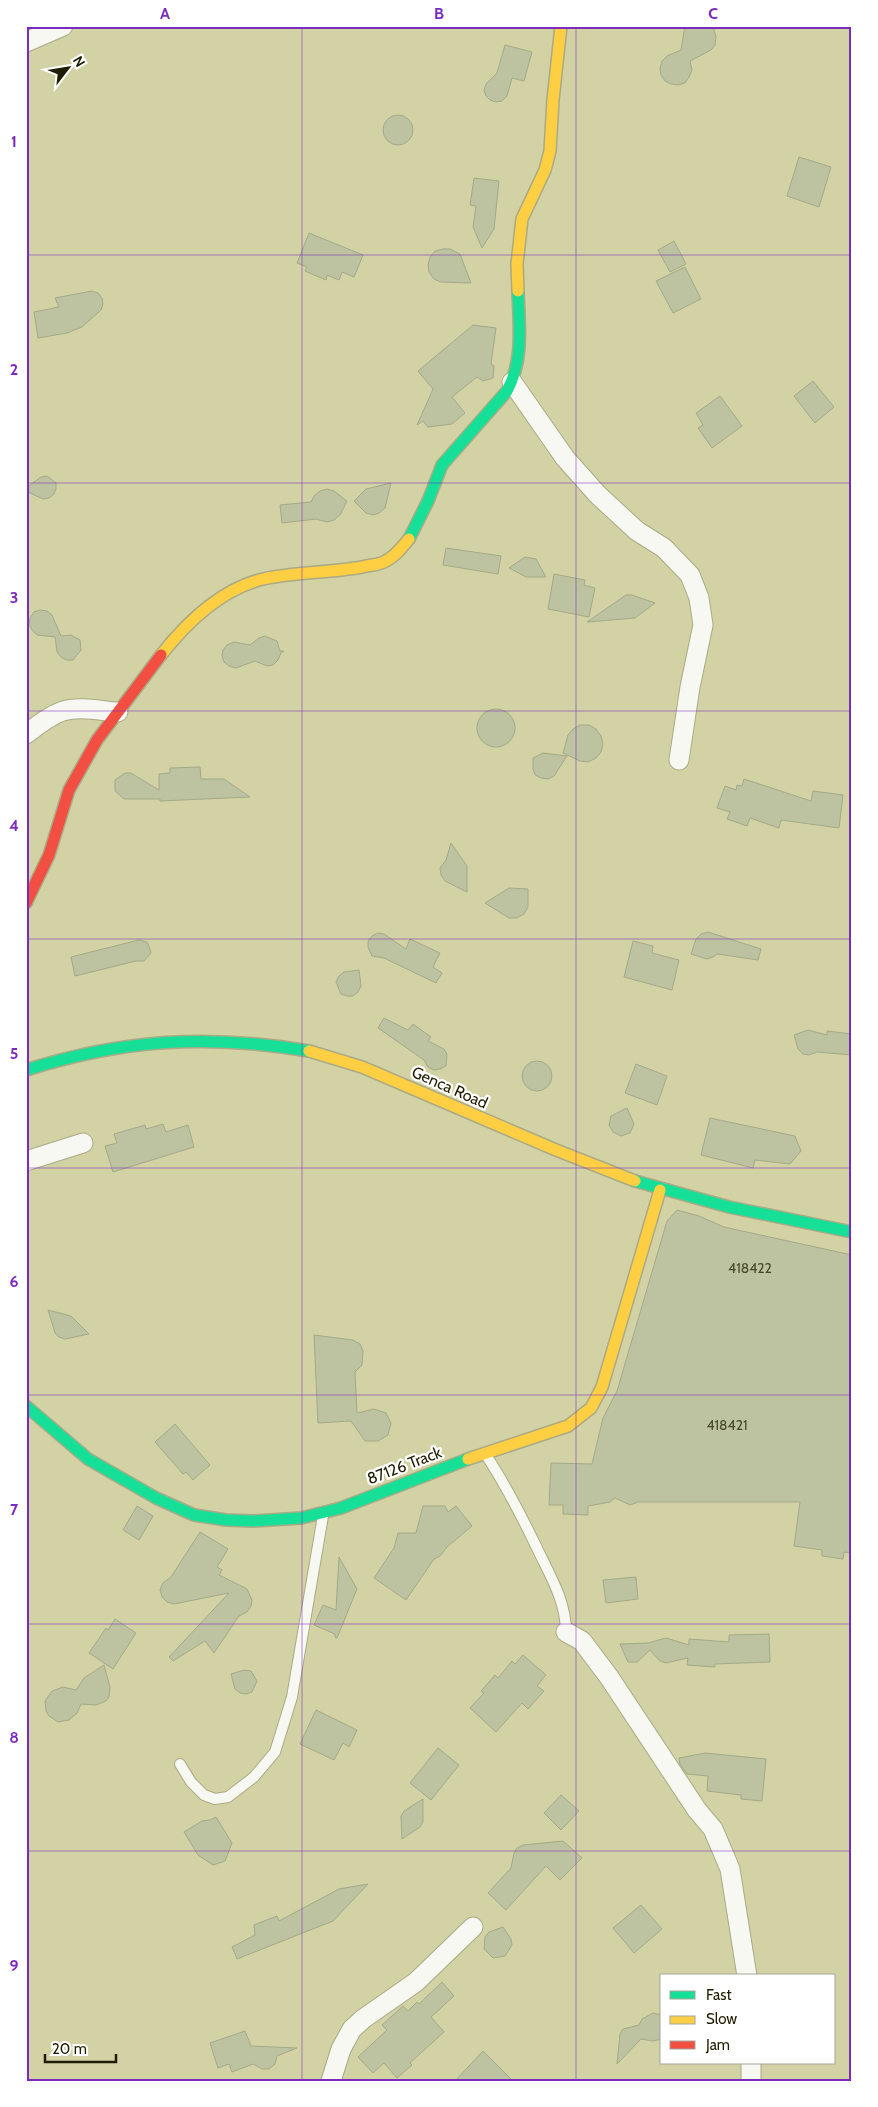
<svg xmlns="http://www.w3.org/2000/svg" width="878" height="2107" font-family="Cabin,sans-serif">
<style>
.building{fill:#bdc3a1;stroke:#a4a987}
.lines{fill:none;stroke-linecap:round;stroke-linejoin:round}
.lane-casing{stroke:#aaaa86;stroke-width:12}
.street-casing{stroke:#aaaa86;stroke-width:21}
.fast-casing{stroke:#aaaa86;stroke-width:14}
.slow-casing{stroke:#aaaa86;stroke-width:14}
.jam-casing{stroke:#aaaa86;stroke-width:14}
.lane{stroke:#f8f8f2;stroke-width:10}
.street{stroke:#f8f8f2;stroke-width:19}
.fast{stroke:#16e098;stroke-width:11}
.slow{stroke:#ffcf43;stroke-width:11}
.jam{stroke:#f24e42;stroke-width:11}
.grid{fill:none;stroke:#7b2cbf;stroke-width:1;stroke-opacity:0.55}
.labels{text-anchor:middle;stroke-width:4.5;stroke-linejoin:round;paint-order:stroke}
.number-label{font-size:14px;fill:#474729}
.street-label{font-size:16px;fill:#1f1d00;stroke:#fff}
.neatline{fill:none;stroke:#7b2cbf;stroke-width:2}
.grid-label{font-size:16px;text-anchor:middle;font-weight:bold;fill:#7b2cbf}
</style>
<rect width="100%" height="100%" fill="#d2d2a5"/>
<!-- building -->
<g class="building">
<polygon points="685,26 713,26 716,37 715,45 711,50 690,61 692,70 689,77 685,83 678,85 671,84 665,81 661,75 660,68 662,61 667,56 681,50"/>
<polygon points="505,45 532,52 524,81 512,78 507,96 502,101 496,102 490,100 486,96 484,90 486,84 497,73"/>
<circle cx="398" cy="130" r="15"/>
<polygon points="799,157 831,167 819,207 787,196"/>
<polygon points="474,178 499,181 494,229 482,248 473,227 476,206 470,205"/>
<polygon points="309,233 363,255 354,277 342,272 339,280 327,275 326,280 305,271 307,267 297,263"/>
<polygon points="674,241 686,264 670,272 658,250"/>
<polygon points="443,249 450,249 460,254 471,283 441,282 434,279 429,272 428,265 430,257 435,251"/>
<polygon points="685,267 701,299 673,313 656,281"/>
<polygon points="92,291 98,293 102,298 103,304 101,310 82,327 67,333 38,338 34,312 59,307 55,298"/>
<polygon points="473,325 496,328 491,364 494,366 493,378 483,381 477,377 452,397 465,413 452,424 428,427 423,421 417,425 433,389 418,371"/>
<polygon points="813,381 834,407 815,423 794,396"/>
<polygon points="720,396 742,426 712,448 698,428 703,425 696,413"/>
<polygon points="47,476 56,483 56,489 54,494 49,498 43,499 26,491 26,488 41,477"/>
<polygon points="391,483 385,508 379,513 373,515 366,513 354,501 366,489"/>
<polygon points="327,489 334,491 347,501 340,515 334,520 327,522 316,519 282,523 280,505 311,502 314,496 320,491"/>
<polygon points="446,548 501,556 498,574 443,565"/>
<polygon points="525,557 536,559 546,577 526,577 509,568"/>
<polygon points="554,574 585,580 584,585 595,588 589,617 548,609"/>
<polygon points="626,595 632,595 655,603 635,618 587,622"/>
<polygon points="40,610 47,611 52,615 61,636 71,635 80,640 81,650 73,660 66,660 61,657 57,652 55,637 37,635 32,630 29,624 30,618 34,612"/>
<polygon points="265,636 277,641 280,651 284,651 281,653 278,660 273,665 267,666 255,661 236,668 229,666 224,662 222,656 223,650 227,645 234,642 250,645 259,638"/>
<circle cx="496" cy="728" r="19"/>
<polygon points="580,725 589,725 596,729 601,736 603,744 601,752 596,758 588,762 580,761 563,753 568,735 573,729"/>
<polygon points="543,753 567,756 554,776 548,779 541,778 535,775 533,769 533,758"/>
<polygon points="200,767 201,779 224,779 250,797 160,801 160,799 124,799 115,791 115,780 125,773 131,773 159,790 159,774 170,773 170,768"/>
<polygon points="744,779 811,801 813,791 843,795 839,828 781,820 779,828 750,818 747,826 727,819 730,812 717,808 725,786 736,790 737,785 742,786"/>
<polygon points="451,843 467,866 467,892 445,881 441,875 440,868 446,860"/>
<polygon points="509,888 528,889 528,907 524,914 517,918 509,918 485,903"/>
<polygon points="708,932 761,949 758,960 717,954 713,957 707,959 691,954 696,939 701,934"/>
<polygon points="378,933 384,934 406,949 410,939 440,953 433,967 442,973 436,983 384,958 372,956 368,947 368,941 372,936"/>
<polygon points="139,940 147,942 150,949 151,953 144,961 136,961 75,976 71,957"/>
<polygon points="633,941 653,946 652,953 679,960 672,990 624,977"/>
<polygon points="359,970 361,986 358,992 353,996 347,996 341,994 336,982 339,976 344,972"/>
<polygon points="384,1018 408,1030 413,1024 431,1037 428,1041 444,1049 447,1054 446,1066 440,1069 434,1070 428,1067 424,1060 378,1028"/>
<polygon points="808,1030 827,1035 827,1031 852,1034 852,1055 817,1052 809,1055 803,1054 798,1049 794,1035"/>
<circle cx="537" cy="1076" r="15"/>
<polygon points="636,1064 667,1076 657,1105 625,1093"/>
<polygon points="627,1108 634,1124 630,1133 621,1136 613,1132 609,1125 611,1116"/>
<polygon points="710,1118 795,1136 801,1151 790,1164 755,1160 753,1168 701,1155"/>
<polygon points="163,1124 166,1132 188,1125 194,1147 113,1172 105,1146 117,1143 114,1134 145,1125 146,1129"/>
<polygon points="677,1210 699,1216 724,1227 852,1255 852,1553 844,1552 843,1559 822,1556 822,1550 794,1546 800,1502 638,1502 630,1505 615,1498 610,1502 588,1506 588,1515 563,1514 563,1505 549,1505 551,1463 592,1464 603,1418 617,1391 667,1221"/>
<polygon points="48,1310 71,1316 89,1334 65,1339 59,1337 55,1333"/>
<polygon points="314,1335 353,1340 360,1344 363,1351 362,1365 355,1372 357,1413 374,1409 386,1413 391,1423 388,1435 378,1441 365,1441 351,1421 318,1423"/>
<polygon points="175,1424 210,1465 193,1480 186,1472 183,1474 155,1442"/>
<polygon points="137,1506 153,1516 139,1540 123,1530"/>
<polygon points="423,1506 445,1506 448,1512 456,1506 472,1526 447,1547 440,1556 434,1559 406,1600 374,1578 394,1548 398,1533 416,1533"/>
<polygon points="200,1532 228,1549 217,1567 222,1570 219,1575 247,1589 252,1600 251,1606 247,1612 239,1616 214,1653 205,1641 173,1661 169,1657 229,1593 174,1604 167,1602 162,1597 160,1590 163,1583 171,1577"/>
<polygon points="339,1557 357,1589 337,1638 335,1637 335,1634 314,1625 323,1605 336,1610"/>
<polygon points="636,1577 638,1599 606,1603 603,1580"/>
<polygon points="115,1619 136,1633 113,1669 89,1653 106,1628 108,1630"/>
<polygon points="769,1634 770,1662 715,1664 715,1667 687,1665 688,1658 666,1663 660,1661 650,1650 637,1662 628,1662 620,1644 648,1643 666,1638 689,1645 689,1639 729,1642 729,1635"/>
<polygon points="523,1655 546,1675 537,1686 544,1691 528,1709 522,1703 496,1732 470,1708 484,1693 481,1691 495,1675 498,1678 512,1661 515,1664"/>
<polygon points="104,1665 110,1687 109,1697 106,1701 96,1705 81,1704 77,1713 69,1720 58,1722 49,1716 46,1711 45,1701 52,1691 63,1687 76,1690 84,1678"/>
<polygon points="244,1670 251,1671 257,1681 252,1692 246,1694 240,1693 235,1689 231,1674"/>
<polygon points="316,1710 357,1730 349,1747 343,1743 334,1760 300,1744"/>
<polygon points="438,1748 459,1765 431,1800 410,1783"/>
<polygon points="705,1753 766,1759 762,1801 741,1799 741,1795 707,1791 708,1776 687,1774 680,1764 679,1758"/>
<polygon points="561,1795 579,1811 561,1830 544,1813"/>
<polygon points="423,1799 423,1822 420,1827 402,1839 401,1816 404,1811"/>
<polygon points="216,1817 232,1843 225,1861 213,1865 198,1855 184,1832 202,1821 210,1820"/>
<polygon points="563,1841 582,1858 560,1880 546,1866 506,1910 488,1893 511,1868 514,1853 517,1848 523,1845"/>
<polygon points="368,1884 333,1921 237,1959 232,1947 255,1935 254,1925 277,1916 279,1921 339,1889"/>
<polygon points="641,1905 662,1929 634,1953 613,1928"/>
<polygon points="503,1927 511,1939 512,1945 505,1956 493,1958 484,1949 485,1937 489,1932"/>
<polygon points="442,1982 454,1996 431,2017 444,2032 410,2063 412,2065 397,2078 384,2063 373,2073 358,2057 387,2030 382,2025 403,2006 408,2011 417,2002 419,2004"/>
<polygon points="653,2013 662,2015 662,2039 653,2041 641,2039 617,2064 620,2034 623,2029 639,2025 642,2019"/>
<polygon points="245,2031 251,2046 297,2048 277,2056 275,2064 269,2069 262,2069 253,2064 232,2072 229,2064 218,2068 210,2043"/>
<polygon points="483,2051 513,2081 455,2081"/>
</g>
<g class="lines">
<defs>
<g id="lane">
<path d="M486 1455C505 1484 521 1515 536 1546 549 1574 566 1600 566 1632"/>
<polyline points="180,1764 191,1782 204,1795 215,1799 228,1797 254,1777 275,1752 292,1697 323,1516"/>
</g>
<g id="street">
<polyline points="26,42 63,26"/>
<polyline points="512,382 565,458 598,495 637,531 664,548 690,575 699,598 703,625 690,687 679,760"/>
<path d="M26 734C37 726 50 715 63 711 80 706 101 711 118 712"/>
<polyline points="26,1161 83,1143"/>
<polyline points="566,1632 582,1641 609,1677 697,1810 713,1829 730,1869 747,1976"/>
<polyline points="751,2063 751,2081"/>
<polyline points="331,2081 341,2049 352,2029 363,2019 416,1982 473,1927"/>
</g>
<g id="fast">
<path d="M409 539 428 501 442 465 507 391C524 360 519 325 518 291"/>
<path d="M26 1070C124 1039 207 1034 309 1051"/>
<polyline points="635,1181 729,1207 852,1232"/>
<polyline points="26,1406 88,1459 156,1498 194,1515 226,1520 253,1521 301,1518 341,1508 468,1459"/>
</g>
<g id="slow">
<polyline points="518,291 517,264 522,219 545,170 550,151 553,100 561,26"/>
<path d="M161 655C187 622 221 589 263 579 295 572 329 573 362 567 369 565 378 565 384 562 395 557 402 547 409 539"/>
<polyline points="309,1051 362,1067 556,1150 635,1181"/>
<polyline points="468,1459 568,1426 591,1408 602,1387 660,1190"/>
</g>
<polyline id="jam" points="26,903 49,855 69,790 97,740 161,655"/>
</defs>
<!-- lane casing -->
<use href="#lane" class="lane-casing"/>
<!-- street casing -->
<use href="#street" class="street-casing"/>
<!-- fast casing -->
<use href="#fast" class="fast-casing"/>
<!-- slow casing -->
<use href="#slow" class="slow-casing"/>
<!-- jam casing -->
<use href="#jam" class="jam-casing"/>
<!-- lane -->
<use href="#lane" class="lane"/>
<!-- street -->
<use href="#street" class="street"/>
<!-- fast -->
<use href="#fast" class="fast"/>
<!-- slow -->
<use href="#slow" class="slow"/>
<!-- jam -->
<use href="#jam" class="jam"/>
</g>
<!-- grid -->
<path class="grid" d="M302 26V2081M576 26V2081M26 255H852M26 483H852M26 711H852M26 939H852M26 1168H852M26 1395H852M26 1624H852M26 1851H852"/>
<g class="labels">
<!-- number labels -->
<g class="number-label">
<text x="750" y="1273">418422</text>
<text x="727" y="1430">418421</text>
</g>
<!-- street labels -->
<g class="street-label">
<text transform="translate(450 1087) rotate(24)" y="6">Genca Road</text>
<text transform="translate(404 1465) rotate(-21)" y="6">87126 Track</text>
</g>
</g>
<!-- border -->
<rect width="878" height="2107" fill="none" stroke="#ffffff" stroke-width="55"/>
<!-- legend -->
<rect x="660" y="1974" width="175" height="90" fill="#ffffff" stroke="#a5a599"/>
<rect x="670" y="1991" width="25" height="8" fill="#16e098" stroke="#a5a599"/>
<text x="706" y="2000" font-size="15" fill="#1f1d00">Fast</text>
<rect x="670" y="2016" width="25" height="8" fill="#ffcf43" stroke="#a5a599"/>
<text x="706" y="2024" font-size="15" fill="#1f1d00">Slow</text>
<rect x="670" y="2041" width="25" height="8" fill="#f24e42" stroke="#a5a599"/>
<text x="706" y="2050" font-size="15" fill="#1f1d00">Jam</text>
<!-- north arrow -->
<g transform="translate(68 68) rotate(59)" stroke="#ffffff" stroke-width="4" paint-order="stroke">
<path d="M0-4L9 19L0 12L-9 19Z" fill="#1f1d00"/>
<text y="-8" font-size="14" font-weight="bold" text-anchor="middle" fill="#1f1d00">N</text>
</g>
<!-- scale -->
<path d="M45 2054v8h71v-8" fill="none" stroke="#1f1d00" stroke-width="2.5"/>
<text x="52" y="2054" font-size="15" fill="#1f1d00" stroke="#ffffff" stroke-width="4" paint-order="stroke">20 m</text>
<rect x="28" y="28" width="822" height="2052" class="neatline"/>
<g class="grid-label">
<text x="165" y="19">A</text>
<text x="439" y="19">B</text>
<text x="713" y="19">C</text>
<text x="14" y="147">1</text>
<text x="14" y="375">2</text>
<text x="14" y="603">3</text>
<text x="14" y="831">4</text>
<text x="14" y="1059">5</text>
<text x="14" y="1287">6</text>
<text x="14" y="1515">7</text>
<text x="14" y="1743">8</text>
<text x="14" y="1971">9</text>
</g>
</svg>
